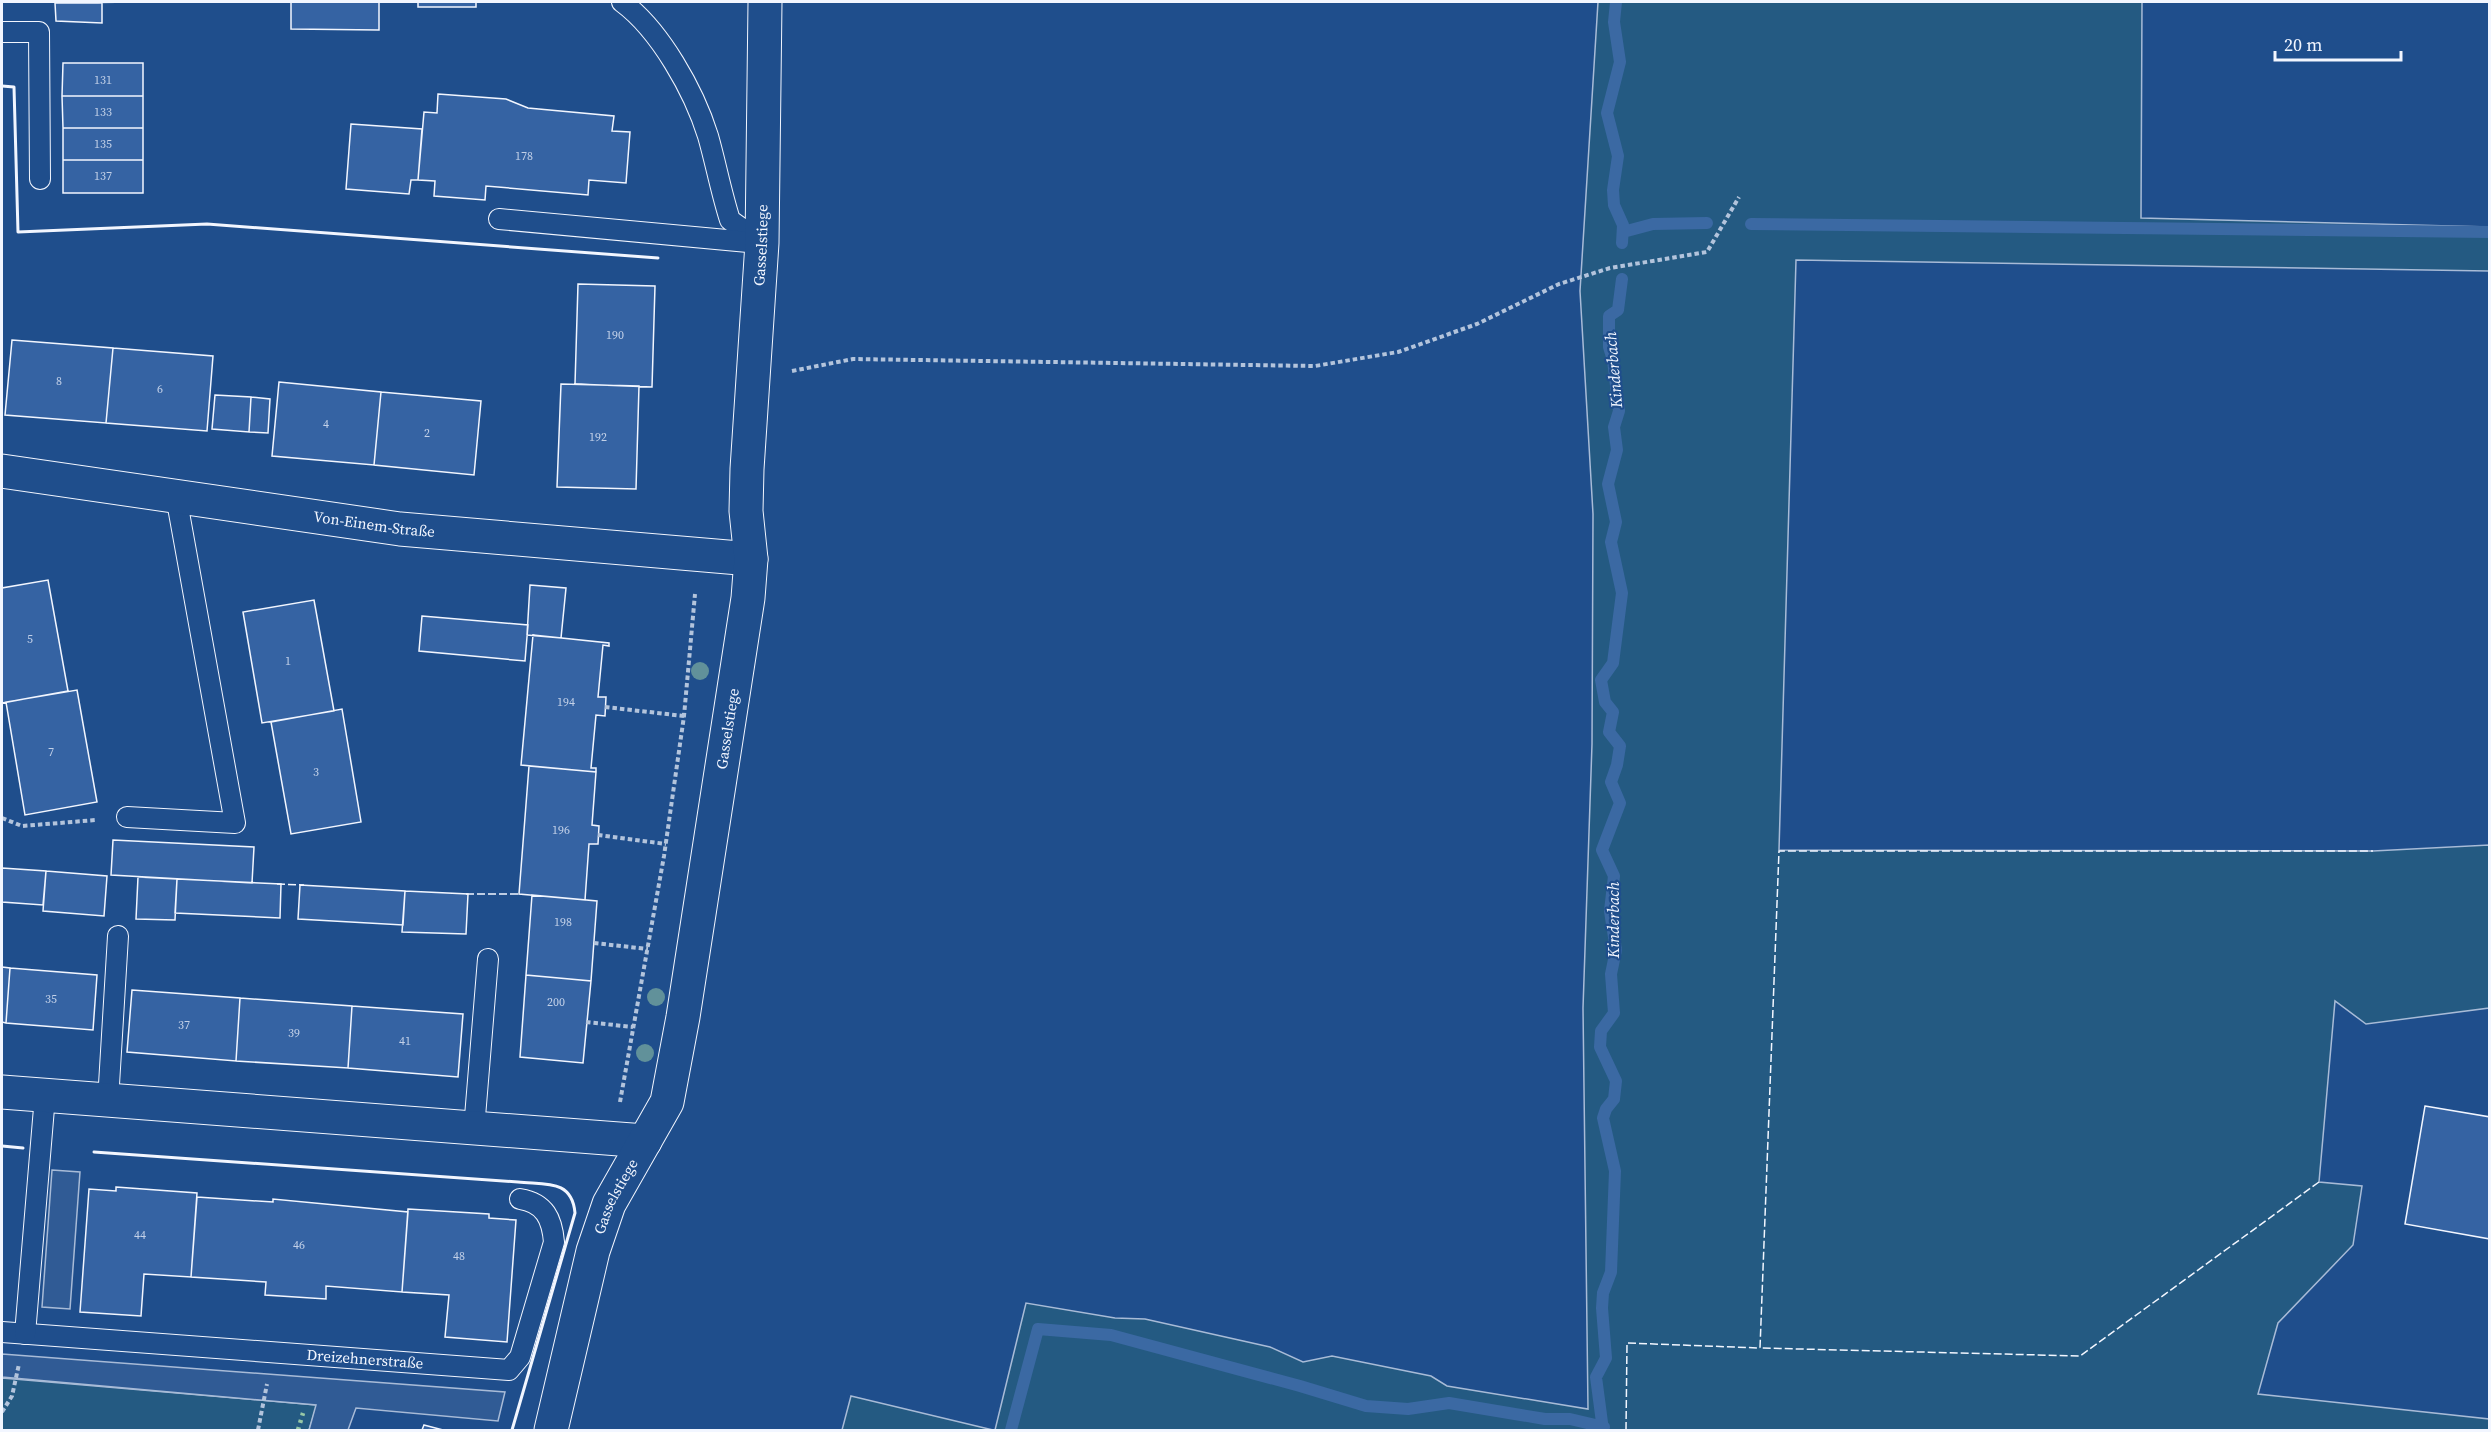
<svg xmlns="http://www.w3.org/2000/svg" width="2491" height="1432" font-family="'Source Serif 4',serif">
<style>
.green{fill:#245a82;stroke:#a8bbd7;stroke-width:1.5}
.parking{fill:#305b95;stroke:#a8bbd7;stroke-width:1.5}
.lines{fill:none;stroke-linecap:round;stroke-linejoin:round}
.stream{stroke:#3b69a3;stroke-width:12}
.building{fill:#3563a3;stroke:#f2f6ff;stroke-width:1.5}
.lane-casing{stroke:#f2f6ff;stroke-width:22}
.street-casing{stroke:#f2f6ff;stroke-width:35}
.path{stroke:#b3c4dc;stroke-width:4;stroke-dasharray:4.5 3;stroke-linecap:butt}
.lane{stroke:#1f4e8c;stroke-width:20}
.street{stroke:#1f4e8c;stroke-width:33}
.hedge{stroke:#97c8a6;stroke-width:4.5;stroke-dasharray:3 4.5;stroke-linecap:butt}
.fence{stroke:#f2f6ff;stroke-width:1.5;stroke-dasharray:8 3;stroke-linecap:butt}
.wall{stroke:#f2f6ff;stroke-width:3}
.tree{fill:#61919a}
.labels{text-anchor:middle;stroke-width:4.5;stroke-linejoin:round;paint-order:stroke}
.number-label{font-size:12px;fill:#c3d1e8}
.street-label{font-size:15px;fill:#f2f6ff;stroke:#1f4e8c}
.water-label{font-size:16px;font-style:italic;fill:#f2f6ff;stroke:#1f4e8c}
</style>
<rect width="100%" height="100%" fill="#1f4e8c"/>
<path class="green" d="M1598,2H2142L2141,218L2489,227V271L1796,260L1779,850L2373,851L2489,845V1008L2366,1024L2335,1001L2319,1182L2362,1186L2353,1245L2278,1323L2258,1394L2489,1419V1430H995L1026,1303L1115,1318L1145,1319L1270,1347L1303,1362L1332,1356L1431,1376L1447,1386L1588,1409L1583,1008L1592,744L1593,514L1580,291Z
M2,1378L317,1405L309,1430H2Z
M851,1396L993,1430H842Z"/>
<path class="parking" d="M52,1170L80,1172L70,1309L42,1307Z
M2,1354L505,1392L498,1421L356,1408L348,1430H309L316,1405L2,1377Z"/>
<g class="lines">
<path class="stream" d="M1616,2L1614,22L1620,62L1607,113L1618,156L1613,190L1614,205L1623,225L1622,243
M1751,224L2490,232
M1623,232L1653,224L1707,223
M1011,1430L1038,1329L1111,1335L1300,1386L1366,1406L1408,1409L1449,1403L1545,1419H1570L1604,1427
M1603,1430L1596,1377L1606,1358L1602,1308L1603,1293L1611,1272L1615,1171L1603,1118L1606,1109L1614,1099L1616,1081L1600,1047L1601,1031L1614,1013L1611,974L1616,950L1610,911L1614,876L1602,850L1620,803L1611,782L1617,765L1620,746L1609,732L1613,712L1605,702L1601,680L1613,663L1622,593L1611,542L1616,522L1608,484L1617,450L1614,427L1619,411L1613,360L1609,347V316L1618,310L1622,279"/>
</g>
<path class="building" d="M60,2H135L60,3Z
M291,2H379V30L291,29Z
M418,2H476V7H418Z
M55,3H102V23L56,21Z
M63,63H143V96H62Z
M438,94L506,99L528,108L614,116L612,131L630,132L626,183L589,180L588,195L486,186L485,200L434,196L435,181L418,180L424,112L437,113Z
M62,96H143V128H63Z
M351,124L422,129L418,180H411L409,194L346,189Z
M63,128H143V160H63Z
M63,160H143V193H63Z
M578,284L655,286L652,387L575,384Z
M12,340L113,348L106,423L5,415Z
M113,348L213,356L207,431L106,423Z
M279,382L381,392L374,465L272,456Z
M561,384L639,386L636,489L557,487Z
M381,392L481,401L474,475L374,465Z
M215,395L251,397L249,432L212,429Z
M251,397L270,399L268,433L249,432Z
M48,580L68,691L2,703V588Z
M530,585L566,588L561,638L527,635Z
M314,600L334,711L262,723L243,612Z
M422,616L528,625L525,661L419,651Z
M533,635L609,643V646L603,645L598,697H606L605,716L596,715L591,768H596V772L521,765Z
M77,690L97,802L25,815L6,702Z
M342,709L361,822L291,834L271,722Z
M529,766L596,772L592,825L599,826L598,844H589L585,900L519,894Z
M113,840L254,847L252,883L111,875Z
M2,868L46,871L43,905L2,902Z
M46,871L107,876L104,916L43,911Z
M138,877L177,879L175,920L136,919Z
M177,879L281,884L280,918L175,913Z
M300,885L405,891L403,925L298,919Z
M405,891L468,894L466,934L402,932Z
M532,895L597,901L591,981L526,975Z
M2,967L10,968L6,1023L2,1022Z
M10,968L97,975L93,1030L6,1023Z
M526,975L591,981L583,1063L520,1057Z
M132,990L240,998L236,1061L127,1052Z
M240,998L352,1006L348,1068L236,1061Z
M352,1006L463,1014L458,1077L348,1068Z
M2425,1106L2490,1117V1239L2405,1224Z
M116,1187L197,1193L191,1277L144,1274L141,1316L80,1312L89,1189L116,1191Z
M197,1197L273,1202V1199L408,1212L402,1292L326,1286V1299L265,1295L266,1282L191,1277Z
M408,1209L489,1214V1218L516,1220L507,1342L445,1337L449,1295L402,1292Z
M424,1425L443,1430H422Z"/>
<g class="lines">
<g class="lane-casing">
<g id="lane">
<path d="M622,2C660,30 694,91 708,136C716,164 721,192 730,220L762,243"/>
<path d="M2,32H39L40,179"/>
<path d="M499,219L759,243"/>
<path d="M127,817L235,823L176,496"/>
<path d="M108,1101L118,936"/>
<path d="M474,1129L488,959"/>
<path id="s1" d="M2,1332L509,1370L520,1357L554,1242C552,1219 545,1203 520,1199"/>
<path d="M25,1334L45,1096"/>
</g>
</g>
<g class="street-casing">
<g id="street">
<path id="s2" d="M2,471L400,529L751,559"/>
<path d="M2,1092L645,1141"/>
<path id="s3" d="M551,1430L593,1251L609,1204L667,1102L683,1017L748,598L751,559L746,511L747,469L762,243L765,2"/>
</g>
</g>
<path class="path" d="M792,371L853,359L1315,366L1398,352L1477,324L1559,284L1610,268L1707,252L1739,197
M605,707L684,716
M2,818L22,826L96,820
M598,835L666,844
M594,943L648,949
M586,1022L633,1027
M620,1102L664,856L684,716L695,594
M2,1412L12,1396L19,1364
M258,1430L267,1384"/>
<use href="#lane" class="lane"/>
<use href="#street" class="street"/>
<path class="hedge" d="M298,1430L303,1413"/>
<path class="fence" d="M277,884L304,885
M466,894H519
M2319,1182L2080,1356L1760,1348L1779,851H2373
M1626,1430L1627,1343L1760,1348"/>
<path class="wall" d="M2,86L14,87L18,232L207,224L658,258
M2,1146L23,1148
M94,1152L518,1182C545,1185 572,1179 575,1213L512,1430"/>
</g>
<g class="tree">
<circle cx="700" cy="671" r="9"/>
<circle cx="656" cy="997" r="9"/>
<circle cx="645" cy="1053" r="9"/>
</g>
<g class="labels">
<g class="number-label">
<text x="103" y="84">131</text>
<text x="103" y="116">133</text>
<text x="103" y="148">135</text>
<text x="524" y="160">178</text>
<text x="103" y="180">137</text>
<text x="615" y="339">190</text>
<text x="59" y="385">8</text>
<text x="160" y="393">6</text>
<text x="326" y="428">4</text>
<text x="427" y="437">2</text>
<text x="598" y="441">192</text>
<text x="30" y="643">5</text>
<text x="288" y="665">1</text>
<text x="566" y="706">194</text>
<text x="51" y="756">7</text>
<text x="316" y="776">3</text>
<text x="561" y="834">196</text>
<text x="563" y="926">198</text>
<text x="51" y="1003">35</text>
<text x="556" y="1006">200</text>
<text x="184" y="1029">37</text>
<text x="294" y="1037">39</text>
<text x="405" y="1045">41</text>
<text x="140" y="1239">44</text>
<text x="299" y="1249">46</text>
<text x="459" y="1260">48</text>
</g>
<g class="street-label">
<text dy="5" stroke="none"><textPath href="#s3" startOffset="1215">Gasselstiege</textPath></text>
<text dy="5" stroke="none"><textPath href="#s2" startOffset="376">Von-Einem-Straße</textPath></text>
<text dy="5" stroke="none"><textPath href="#s3" startOffset="729">Gasselstiege</textPath></text>
<text dy="5" stroke="none"><textPath href="#s3" startOffset="243">Gasselstiege</textPath></text>
<text dy="5" stroke="none"><textPath href="#s1" startOffset="364">Dreizehnerstraße</textPath></text>
</g>
<g class="water-label">
<text transform="translate(1613 370) rotate(-95)" y="6">Kinderbach</text>
<text transform="translate(1613 920) rotate(-90)" y="6">Kinderbach</text>
</g>
</g>
<rect width="2491" height="1432" fill="none" stroke="#f2f6ff" stroke-width="6"/>
<path d="M2275 51v9h126v-9" fill="none" stroke="#f2f6ff" stroke-width="3"/>
<text x="2284" y="51" font-size="18" fill="#f2f6ff" stroke="#1f4e8c" stroke-width="4.5" paint-order="stroke">20 m</text>
</svg>
